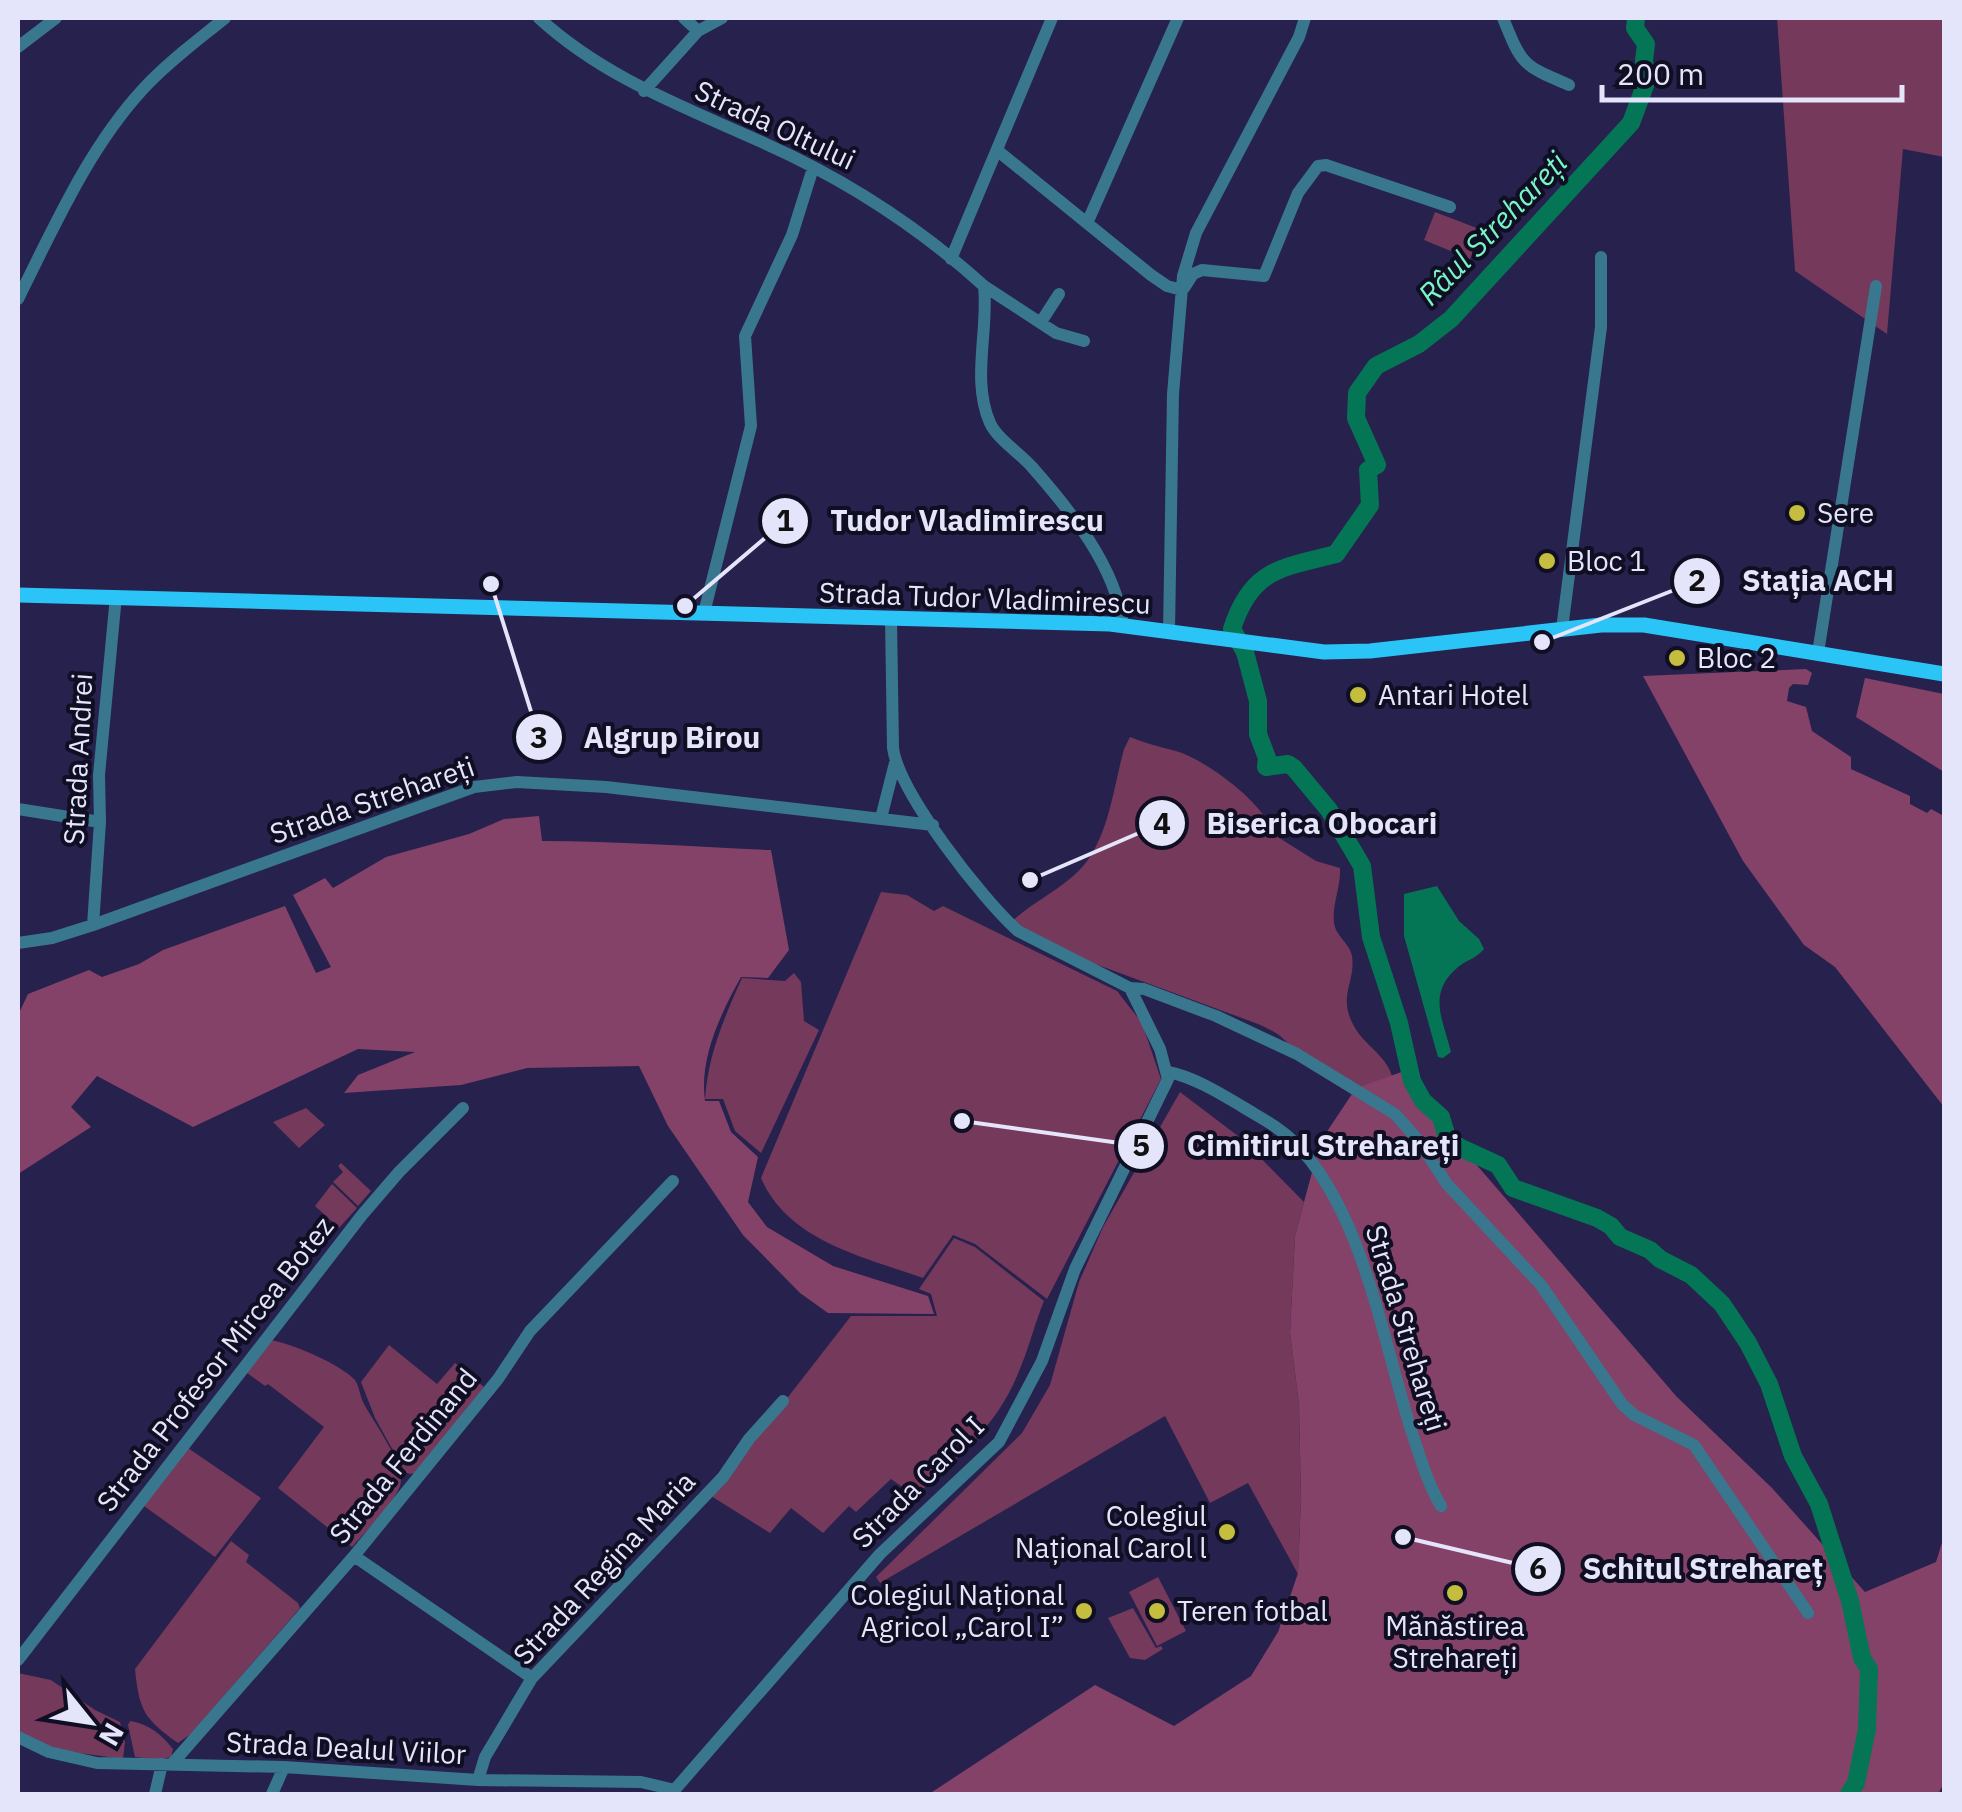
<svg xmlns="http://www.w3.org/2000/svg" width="1962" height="1812" font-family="'IBM Plex Sans',sans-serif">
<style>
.green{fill:#74395b}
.forest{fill:#844268}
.water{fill:#047656}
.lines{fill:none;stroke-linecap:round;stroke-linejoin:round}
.river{stroke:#047656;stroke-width:18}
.minor{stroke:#39778f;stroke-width:12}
.major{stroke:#2ac4f6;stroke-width:15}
.poi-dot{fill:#c4bd3e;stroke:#100e22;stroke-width:4}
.labels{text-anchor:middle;stroke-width:8;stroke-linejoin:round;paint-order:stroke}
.street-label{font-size:28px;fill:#e4e4fb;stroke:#100e22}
.poi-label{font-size:28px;fill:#e4e4fb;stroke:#100e22;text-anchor:start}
.water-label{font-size:30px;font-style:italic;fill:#77f5c5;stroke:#100e22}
.leader{fill:none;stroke:#e4e4fb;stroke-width:4}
.callout-dot{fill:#e4e4fb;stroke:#100e22;stroke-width:4}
.mark-label{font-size:30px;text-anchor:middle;font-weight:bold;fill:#111}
.callout-label{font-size:30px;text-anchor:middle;font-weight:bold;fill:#e4e4fb;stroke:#100e22;stroke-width:8;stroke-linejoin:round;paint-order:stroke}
</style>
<rect width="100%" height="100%" fill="#26214d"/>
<path class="green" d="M1777,18H1944V157L1903,149L1887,334L1795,271Z
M1435,212L1482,230L1470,259L1424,240Z
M1130,737C1145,743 1160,747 1176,751C1205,759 1267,805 1273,834L1316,861L1340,868C1341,887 1332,904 1334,922C1335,936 1350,943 1352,956C1356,982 1337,996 1354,1026C1363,1044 1386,1055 1392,1076L1381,1092C1352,1087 1317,1074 1296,1052C1279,1034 1281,1035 1258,1024L1068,954L1010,923C1029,905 1052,894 1072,877C1108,848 1112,792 1124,749Z
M881,892L907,895L934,911L943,906L1117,991L1142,1023L1161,1079L1047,1299L975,1244L953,1235L923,1278C864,1257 788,1241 761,1178Z
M794,973L801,982L804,1021L819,1030L761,1153L735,1131L723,1099H705C708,1055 724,1018 742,978L785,981Z
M1180,1092L1242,1139L1304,1202L1295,1236L1290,1332L1299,1405L1301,1499L1298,1574L1248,1483L1210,1503L1165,1416L880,1583L876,1577L1022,1433L1050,1385L1079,1282L1103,1227Z
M306,1108L325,1125L299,1148L273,1122Z
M341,1163L371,1191L358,1206L333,1182L343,1172L338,1166Z
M332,1184L357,1208L339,1228L315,1206Z
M954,1238L975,1247L1044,1301C1034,1325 1028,1352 1017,1376C997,1425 955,1462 915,1496L891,1479L856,1512L849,1506L823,1533L791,1508L770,1533L711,1496L851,1316H937L931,1294L919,1289Z
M271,1340C293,1344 340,1364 355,1380C359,1386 360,1395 363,1402C372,1420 407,1466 400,1486C394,1503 365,1532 352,1547L278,1488L324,1427L268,1384L265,1386L247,1373Z
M389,1345L437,1384L455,1363L484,1387L416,1473L410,1474L405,1472L375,1418L361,1382Z
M188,1448L261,1498L215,1557L144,1506Z
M231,1541L249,1555L246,1562L298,1603L300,1608L191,1734L178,1743C144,1719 139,1710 135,1669Z
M1158,1577L1186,1631L1157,1646L1129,1592Z
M1133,1608L1156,1648L1161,1646L1163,1649L1145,1660L1130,1658L1108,1618Z
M18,1673L51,1680L95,1710L120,1722L125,1742L123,1759L57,1750L18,1731Z
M130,1721C149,1724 161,1734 173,1749L171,1757L158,1760L135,1757L128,1725Z"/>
<path class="forest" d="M1806,669L1812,673L1808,685L1793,684L1789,688L1787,701L1806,707L1812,731L1851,757V769L1910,796V804L1927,813L1931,809L1944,816V1107L1835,967L1804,945L1743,861L1643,676Z
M1865,678L1944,694V772L1856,717Z
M539,816L542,841C619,841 694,847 771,850L789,950L768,978L741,977C721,1013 699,1058 705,1101H719L731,1132L758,1157L748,1202L767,1227L833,1266L928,1296L934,1314L828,1313L800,1293L743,1235L668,1126L639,1066L527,1068L461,1085L344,1093L358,1075L415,1052L358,1049L193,1127L97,1076L71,1107L91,1127L18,1174V1015L28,994L89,970L102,977L139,964L163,950L285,906L316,973L331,967L293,895L325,878L333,888L386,857L469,834L504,819Z
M1410,1069L1443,1126L1677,1397L1772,1488L1865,1592L1936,1562L1944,1536V1783L1938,1794H929L1095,1685L1174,1726L1251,1676L1278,1632L1298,1573L1301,1499L1299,1405L1290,1332L1295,1236L1320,1142L1356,1088Z"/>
<path class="water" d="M1437,886L1459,921L1479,939L1484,949C1476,959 1466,960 1457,968C1427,994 1443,1019 1451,1052L1443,1058L1438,1057L1404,936V894Z"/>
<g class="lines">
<path class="river" d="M1636,18L1635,28L1646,44L1644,61L1647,80L1631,123L1451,319L1419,344L1376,366L1357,393L1356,418L1377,465L1368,470L1370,505L1336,554C1281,568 1251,569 1232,629L1245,652L1258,701V734L1267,758L1266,767L1288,764L1294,768L1329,810L1362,866L1371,937L1399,1023L1412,1081L1423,1101L1441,1117L1447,1137L1459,1147L1498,1165L1513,1188L1597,1218L1611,1226L1620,1237L1650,1250L1660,1259L1691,1275L1722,1304L1748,1343L1769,1384L1793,1456L1819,1504L1850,1601L1862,1658L1869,1669L1867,1729L1856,1783L1849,1794"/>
<path class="minor" d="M539,18C604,78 687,108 766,144C844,179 920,228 984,286C989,330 971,380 990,423C998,440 1020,453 1032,467C1070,510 1116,567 1123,625
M684,18L698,31
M1503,18C1522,65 1522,65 1569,85
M18,47L56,18
M644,91L698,31L722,18
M998,151L1151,275L1167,286L1182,290
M1088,221L1178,18
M951,259L1052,18
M984,286L1056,333L1084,341
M1184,288L1193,274L1202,270L1264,276L1298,193L1318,166L1326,165L1450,207
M18,299C54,227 89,147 144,88C168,62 198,40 225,18
M1041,322L1059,294
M704,613L751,426L745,336L792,235L813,168
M1562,629L1601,327V257
M1169,631L1173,394L1183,276L1196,233L1299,37L1305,18
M1818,653L1876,286
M18,809L100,822
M881,818L895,763
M93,925L100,822L99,775L116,596
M18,943L52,938L93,925L474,787L517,782L606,787L933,825
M1130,988L1144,989L1216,1016L1297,1054L1395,1114L1418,1140L1447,1184L1541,1285L1622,1404L1634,1415L1694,1445L1808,1613
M1168,1072C1194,1077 1221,1094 1243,1107C1261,1118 1279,1127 1294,1142C1364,1211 1383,1344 1413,1436C1421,1460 1428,1484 1441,1506
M354,1556L532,1678
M18,1660L362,1215L399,1172L463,1108
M18,1737L49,1752L97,1763L284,1767L478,1780L641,1782L675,1790
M172,1764L354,1556L498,1379L530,1331L673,1181
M478,1780L485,1757L532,1678L723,1477L749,1439L783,1401
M155,1794L162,1764
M272,1794L284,1767
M671,1794L880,1554L999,1442L1042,1361L1075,1269L1168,1079L1160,1049L1130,988L1018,931C983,900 899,793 893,748L891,618"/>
<path class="major" d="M18,595L1110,624L1324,652L1370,651L1601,625H1644L1944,674"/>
</g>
<g class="poi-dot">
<circle cx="1797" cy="513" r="10"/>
<circle cx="1547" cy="561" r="10"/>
<circle cx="1677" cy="658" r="10"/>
<circle cx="1358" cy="695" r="10"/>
<circle cx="1227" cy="1532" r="10"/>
<circle cx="1455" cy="1593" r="10"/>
<circle cx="1084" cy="1611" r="10"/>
<circle cx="1157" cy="1611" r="10"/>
</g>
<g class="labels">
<g class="street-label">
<text transform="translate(775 125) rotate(25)" y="10">Strada Oltului</text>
<text transform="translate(985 598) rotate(2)" y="10">Strada Tudor Vladimirescu</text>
<text transform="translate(78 759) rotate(-87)" y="10">Strada Andrei</text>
<text transform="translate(372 800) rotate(-19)" y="10">Strada Strehareți</text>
<text transform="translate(1406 1328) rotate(73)" y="10">Strada Strehareți</text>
<text transform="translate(215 1364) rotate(-52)" y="10">Strada Profesor Mircea Botez</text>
<text transform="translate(403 1456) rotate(-51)" y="10">Strada Ferdinand</text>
<text transform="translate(918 1482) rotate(-45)" y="10">Strada Carol I</text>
<text transform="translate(604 1568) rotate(-47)" y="10">Strada Regina Maria</text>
<text transform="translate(346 1748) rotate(3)" y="10">Strada Dealul Viilor</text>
</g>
<g class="poi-label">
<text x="1817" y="523">Sere</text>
<text x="1567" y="571">Bloc 1</text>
<text x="1697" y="668">Bloc 2</text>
<text x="1378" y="705">Antari Hotel</text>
<text x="1207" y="1526" text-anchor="end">Colegiul<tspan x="1207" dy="32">Național Carol l</tspan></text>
<text x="1064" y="1605" text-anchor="end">Colegiul Național<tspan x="1064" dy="32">Agricol „Carol I”</tspan></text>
<text x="1177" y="1621">Teren fotbal</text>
<text x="1455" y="1636" text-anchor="middle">Mănăstirea<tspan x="1455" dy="32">Strehareți</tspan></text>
</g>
<g class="water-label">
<text transform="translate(1493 229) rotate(-46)" y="10">Râul Strehareți</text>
</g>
</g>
<path class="leader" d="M685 606L785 521M1542 642L1697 581M491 584L539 737M1030 880L1162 823M962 1121L1141 1146M1403 1537L1538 1569"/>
<g class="callout-dot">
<circle cx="685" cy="606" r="10"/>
<circle cx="1542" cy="642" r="10"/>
<circle cx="491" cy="584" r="10"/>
<circle cx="1030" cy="880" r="10"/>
<circle cx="962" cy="1121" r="10"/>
<circle cx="1403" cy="1537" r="10"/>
<circle cx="785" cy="521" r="25"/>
<circle cx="1697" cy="581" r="25"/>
<circle cx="539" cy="737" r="25"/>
<circle cx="1162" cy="823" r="25"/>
<circle cx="1141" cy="1146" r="25"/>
<circle cx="1538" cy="1569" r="25"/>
</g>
<g class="mark-label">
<text x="785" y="531">1</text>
<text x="1697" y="591">2</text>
<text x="539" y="748">3</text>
<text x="1162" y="834">4</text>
<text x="1141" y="1156">5</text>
<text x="1538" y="1579">6</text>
</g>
<g class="callout-label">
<text x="967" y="531">Tudor Vladimirescu</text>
<text x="1818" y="591">Stația ACH</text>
<text x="672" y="748">Algrup Birou</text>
<text x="1322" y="834">Biserica Obocari</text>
<text x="1323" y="1156">Cimitirul Strehareți</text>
<text x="1703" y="1579">Schitul Strehareț</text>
</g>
<rect width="1962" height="1812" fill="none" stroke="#e4e4fb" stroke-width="40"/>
<g transform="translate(90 1722) rotate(120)" stroke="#100e22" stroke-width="8" paint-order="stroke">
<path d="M0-8L18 38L0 25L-18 38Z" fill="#e4e4fb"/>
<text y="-15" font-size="28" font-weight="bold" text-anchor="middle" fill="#e4e4fb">N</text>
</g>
<path d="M1602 85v15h300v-15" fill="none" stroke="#e4e4fb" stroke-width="5"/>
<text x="1617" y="85" font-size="30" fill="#e4e4fb" stroke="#100e22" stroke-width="8" paint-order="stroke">200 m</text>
</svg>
